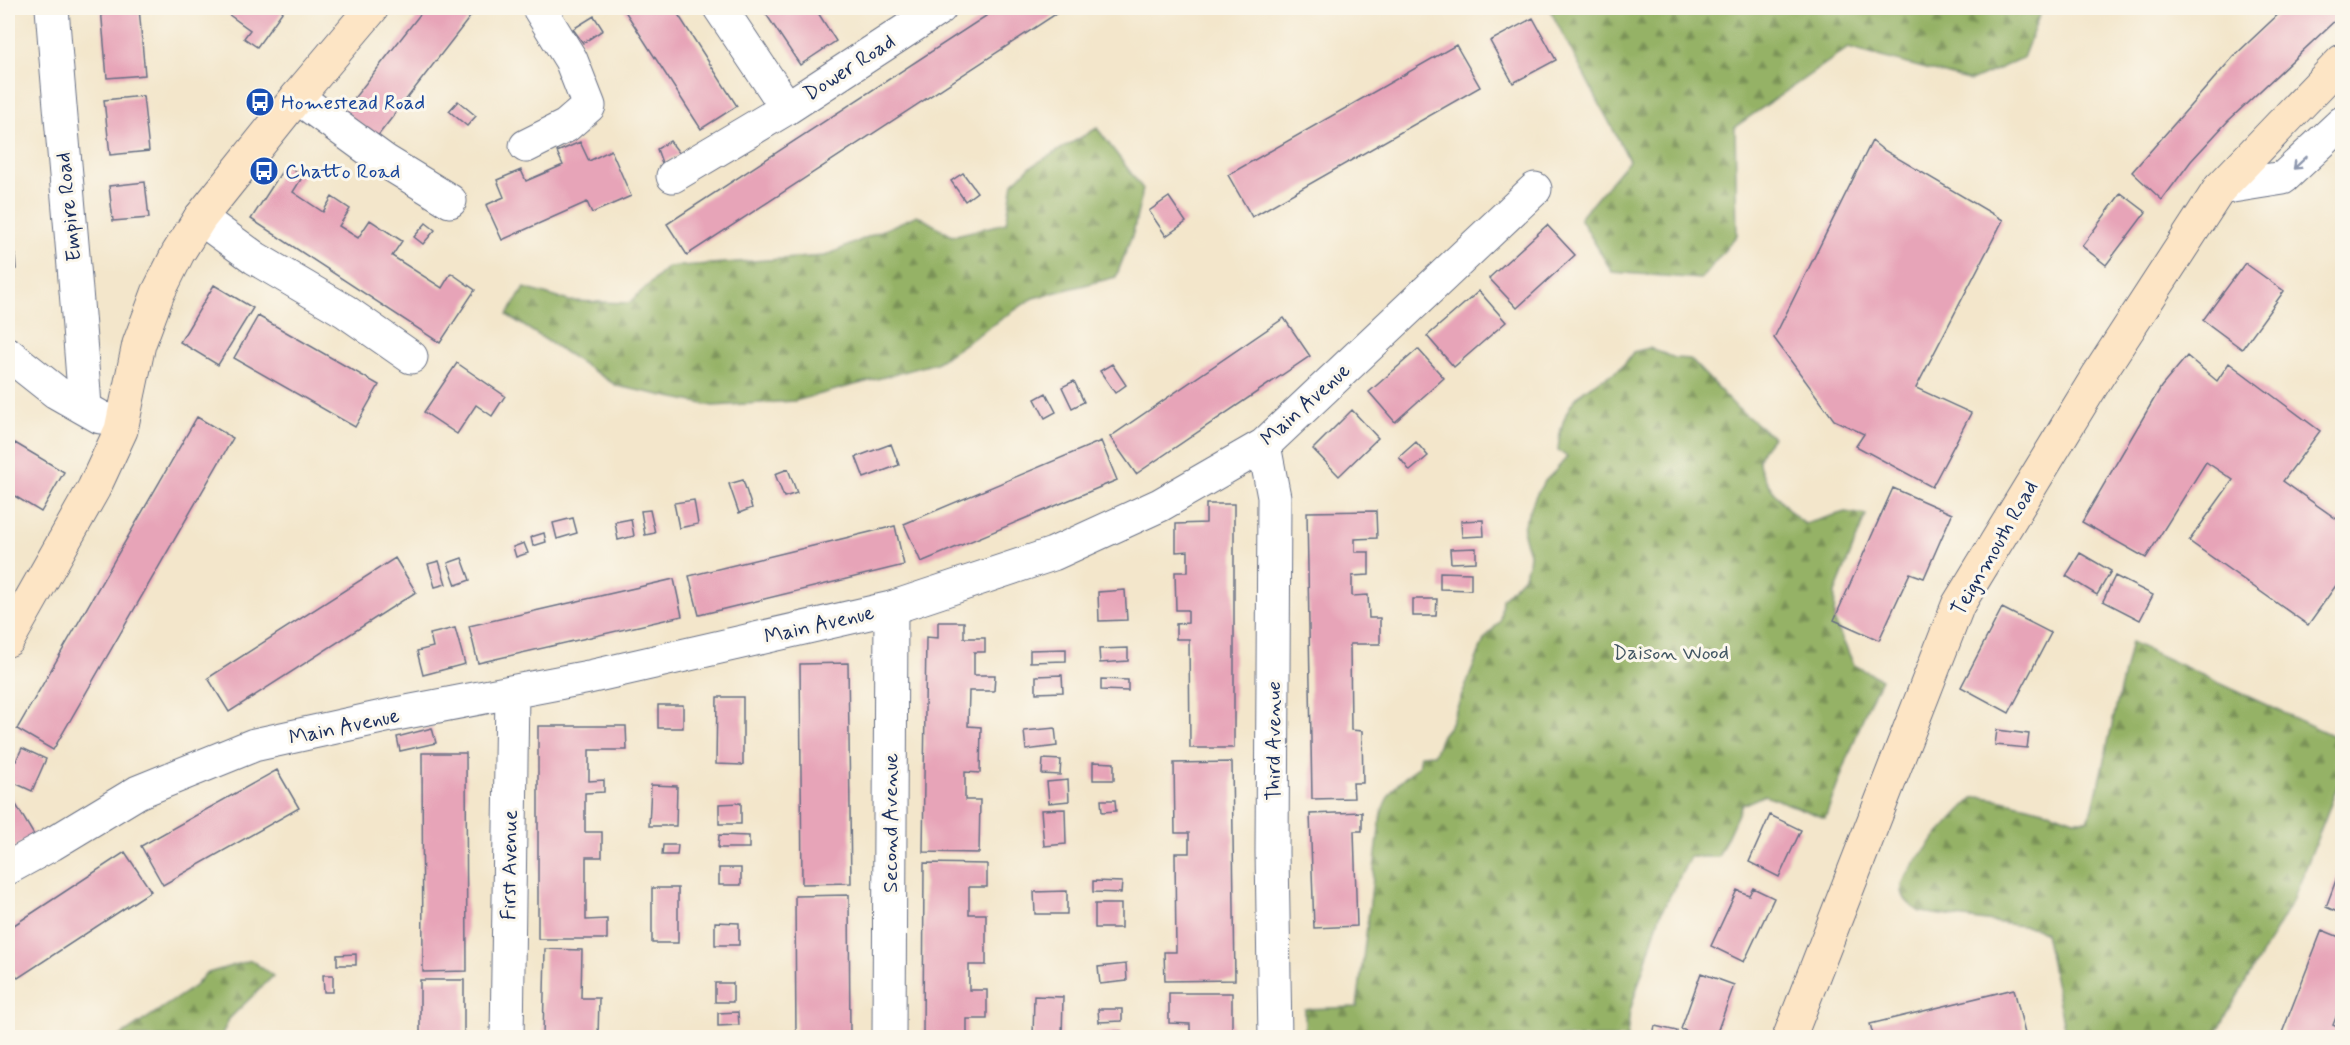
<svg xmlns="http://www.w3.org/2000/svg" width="2350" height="1045" font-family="Mynerve,sans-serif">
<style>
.forest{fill:url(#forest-firs);stroke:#587062;stroke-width:1.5}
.building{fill:#e7a4b8}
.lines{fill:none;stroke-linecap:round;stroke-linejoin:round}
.street-casing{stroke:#676f84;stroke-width:35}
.secondary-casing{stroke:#676f84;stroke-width:35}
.street{stroke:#fff;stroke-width:33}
.secondary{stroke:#fde5c5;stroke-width:33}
.oneway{stroke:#8d97ae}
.labels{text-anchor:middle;stroke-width:6;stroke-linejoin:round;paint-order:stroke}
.street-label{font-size:21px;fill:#1b2f5e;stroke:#fbf7ec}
.transit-label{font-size:21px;fill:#164399;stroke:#fbf7ec;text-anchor:start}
.park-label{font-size:21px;fill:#435764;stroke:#fbf7ec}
</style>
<defs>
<pattern id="forest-firs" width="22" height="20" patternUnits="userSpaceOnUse" patternTransform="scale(1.5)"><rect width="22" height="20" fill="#95b266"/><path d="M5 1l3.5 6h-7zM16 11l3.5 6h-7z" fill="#799157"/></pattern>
</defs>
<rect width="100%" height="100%" fill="#fbf7ec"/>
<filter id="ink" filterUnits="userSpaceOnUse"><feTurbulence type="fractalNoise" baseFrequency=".0167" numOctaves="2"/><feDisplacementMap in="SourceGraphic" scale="12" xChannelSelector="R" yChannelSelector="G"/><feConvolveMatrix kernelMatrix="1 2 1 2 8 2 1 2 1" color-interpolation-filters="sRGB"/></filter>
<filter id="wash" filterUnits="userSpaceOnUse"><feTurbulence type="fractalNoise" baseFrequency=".008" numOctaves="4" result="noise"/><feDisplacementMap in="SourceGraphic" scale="24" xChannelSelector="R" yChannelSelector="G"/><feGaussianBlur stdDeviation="1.35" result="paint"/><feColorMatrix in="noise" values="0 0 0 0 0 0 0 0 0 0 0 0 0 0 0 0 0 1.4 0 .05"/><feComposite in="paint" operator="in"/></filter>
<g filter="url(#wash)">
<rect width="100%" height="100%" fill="#f3e6cb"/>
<path class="forest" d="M1549,8H2042L2023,58L1971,81L1848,48L1735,127L1737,235L1701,279L1612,272L1580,218L1629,160Z
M1097,128L1143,189L1133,233L1116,277L1033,298L936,363L795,401L713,406L617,386L507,315L524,288L569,301L629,303L668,267L825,256L917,215L952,236L1006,223L1013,183L1030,167Z
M1649,348L1675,358L1690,359L1737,408L1773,437C1767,444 1759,452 1759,462C1760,479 1791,515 1805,524L1845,512L1866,515L1835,593L1834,620L1854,665L1881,679L1866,710L1825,818L1765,795L1742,805L1718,857H1690L1660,915L1630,1011L1627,1037L1305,1038V1009L1357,1007L1381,814C1387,792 1400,780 1418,767L1420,755L1434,754L1442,735L1450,725L1484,640L1500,621L1502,599L1523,577L1528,565L1529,553L1524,538L1523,527L1536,495L1544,482L1555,471L1567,457L1558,450C1560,424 1567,401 1590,386C1610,373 1620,374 1633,352Z
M2131,642L2342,740V775L2294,898L2214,1037H2066L2045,933L2037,928L1920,912C1911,906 1900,898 1902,886C1904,870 1959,811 1973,798L1982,797L2002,800L2052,812L2074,820H2087L2093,808Z
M251,960L273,976L229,1019L221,1037H119L195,986L205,974Z"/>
<g id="blocks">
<path class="building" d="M101,8H139L145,75L107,78Z
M222,8H285L257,47L244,38L250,30L221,9Z
M425,8H477L377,137L344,111Z
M623,8H674L737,106L701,129Z
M762,8H815L836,41L800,65Z
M998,8H1065L687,255L667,224Z
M2285,8H2342V14L2228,121L2191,161L2162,200L2132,172L2234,56Z
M594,16L603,30L583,43L573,29Z
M1533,18L1556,60L1513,83L1490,41Z
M1456,45L1480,87L1252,217L1228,175Z
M143,96L149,151L110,155L104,100Z
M458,101L476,116L467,126L449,111Z
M670,141L680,154L662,163L657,149Z
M1872,141L1882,149L2003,220L1916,388L1971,413L1932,487L1856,446L1864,434L1834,420L1774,338Z
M580,142L589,161L611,150L631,196L592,213L587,202L502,240L486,205L504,197L497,180L521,170L526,181L563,165L557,152Z
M286,165L303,176L293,192L323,212L332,197L350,209L339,226L358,238L370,220L402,241L392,256L442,288L451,273L475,290L440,343L251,219Z
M963,173L977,192L965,201L951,181Z
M145,182L149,218L113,221L109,186Z
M10,190L16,269L8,270V191Z
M2121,193L2146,212L2106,265L2082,246Z
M1169,197L1186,222L1166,236L1149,211Z
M426,223L435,230L423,244L414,237Z
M1547,225L1575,255L1517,308L1489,278Z
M2245,263L2284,291L2242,349L2203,320Z
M214,285L253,308L218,365L180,342Z
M1479,291L1506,322L1454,367L1427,336Z
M258,316L379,385L355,427L234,358Z
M1284,318L1310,356L1136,474L1110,437Z
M1418,349L1444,378L1395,422L1369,392Z
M2187,356L2217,381L2229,363L2320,431L2283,481L2342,523V577L2308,625L2189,541L2233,480L2206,462L2146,558L2082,522L2161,387Z
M457,363L505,396L492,416L476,405L457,434L424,412Z
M1112,364L1126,385L1115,393L1100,371Z
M1074,381L1084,402L1072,408L1062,387Z
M1046,393L1056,412L1045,418L1035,399Z
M1352,410L1378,438L1339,476L1313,449Z
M197,417L233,438L53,750L17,729Z
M1101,441L1117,480L921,562L904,524Z
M1416,442L1428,456L1410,471L1399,457Z
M15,443L64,472L41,512L8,492V455Z
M891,444L899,465L864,478L856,457Z
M788,469L797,493L784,497L775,474Z
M743,480L752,508L739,513L729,484Z
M1893,488L1952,514L1924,578L1910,573L1879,640L1834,620Z
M694,500L698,524L679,528L674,503Z
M1206,504H1234V748H1190L1189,639H1176V624L1188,623V610H1176L1175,572H1188V551L1176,552V524L1206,523Z
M650,510L655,533L645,535L641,511Z
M1376,511L1377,538L1355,539V552H1369V575L1352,576V596L1368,595L1369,618H1380V644H1350L1351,730L1362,731L1363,783H1353L1354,798L1312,799L1307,512Z
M573,518L577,533L557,539L553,523Z
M631,519L634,536L618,540L615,522Z
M1483,520L1484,536L1462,537L1461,521Z
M895,526L904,565L699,615L689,576Z
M544,533L546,542L533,546L531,537Z
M524,543L528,553L516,557L513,547Z
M1476,548V562L1451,563L1450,549Z
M2080,553L2111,571L2097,595L2066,576Z
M395,558L416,592L229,712L208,678Z
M462,558L470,580L456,585L448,563Z
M439,561L446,584L435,587L428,564Z
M1440,572L1471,573V590L1440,589Z
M2115,576L2153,595L2140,620L2103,601Z
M674,579L682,616L478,663L469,626Z
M1125,590L1127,620L1099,621L1098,592Z
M1413,599H1437L1436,616H1413Z
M2002,608L2051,633L2009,713L1961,687Z
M938,622H964V638H985V652H974V675H995L994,691H969L968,726L981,727L980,773L965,772V800H980L979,853L923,852L926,637L938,638Z
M455,628L465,664L423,675L417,651L433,647L430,634Z
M1128,648V661L1100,663L1099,649Z
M1066,649V661L1030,662V650Z
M848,663L851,883L802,884L800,664Z
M1062,675L1063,692L1036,693V676Z
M1101,679L1128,680V691L1101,690Z
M717,697H743V765L716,764Z
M658,705H683V728H658Z
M538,726H626L627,750H589V781L604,780V792L585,793V832H602V857H586V920L607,919V939H538Z
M432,728L436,743L400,751L397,737Z
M1055,728L1057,746L1026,750L1024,731Z
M1997,730L2029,734L2027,748L1995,745Z
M22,748L46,759L32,791L8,780V757L16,761Z
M422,753H466L467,971L423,972Z
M1043,759L1061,760L1060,775L1042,774Z
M1093,762L1114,763V780H1093Z
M1232,762L1235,980L1165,981L1164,952H1176L1175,853H1189V833H1175L1174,763Z
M277,770L299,808L163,885L141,846Z
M1068,780L1069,801L1049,803L1047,782Z
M651,785L677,786L676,826H649Z
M9,793L34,835L8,851V794Z
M1101,800H1115L1116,811L1102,812Z
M741,803V824H719V804Z
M1065,809L1066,844L1044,846L1041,810Z
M1362,812V831H1354L1357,926L1314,928L1310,814Z
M1770,815L1801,830L1779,877L1749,862Z
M719,835L749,836V848H718Z
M663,845H678L677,855H662Z
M125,852L151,891L18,978L8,963V929Z
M924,863L987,864V887H969V914H986V965H969V990H987V1019H967V1038H923Z
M2342,864V914L2326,907Z
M719,868H741V885H719Z
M1093,881L1122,882L1121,893L1093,892Z
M652,888H678V943H652Z
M1753,888L1774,898L1744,962L1711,946L1737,890L1749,895Z
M1067,891V914H1035L1034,892Z
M849,895L850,1038H796L795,896Z
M1095,904H1121V928H1095Z
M715,922L739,923V945H715Z
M2322,930L2342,938V1002L2333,1025L2342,1029V1038H2280Z
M545,949L582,950L581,998H599L598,1038H543Z
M356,954V965H337V955Z
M1126,964L1127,981L1100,984L1098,967Z
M1701,973L1734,985L1715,1038H1705L1681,1029Z
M323,975H333V992H324Z
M420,980H464V1038H420Z
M715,983H733V1002H715Z
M2014,989L2026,1038H1874L1870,1024Z
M1169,993H1232V1038H1190V1024L1169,1023Z
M1034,996L1063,997L1062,1038H1033Z
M1098,1009H1122V1021L1099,1022Z
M738,1012L739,1025L718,1026V1013Z
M1655,1026L1677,1031L1676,1038H1652Z
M1121,1031V1038H1099V1032Z"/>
</g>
</g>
<g filter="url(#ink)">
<use href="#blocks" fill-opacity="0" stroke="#676f84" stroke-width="1.5"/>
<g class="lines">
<g class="street-casing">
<path id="street" d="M52,8C62,141 76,274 85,407
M720,8L787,108L940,8
M297,97L385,161L450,201
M526,146L566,126L589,106L571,60L539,8
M673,176L787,108
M2220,188L2283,178L2342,123
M200,218L255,258L345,311L411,357
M8,354L56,392L100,417
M1264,445L1274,497L1272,852L1275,1038
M8,868L52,844L138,792L254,745L391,715L589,677L891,608L1053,554L1160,505L1264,445L1535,189
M507,1038L512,692
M889,1038L891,608"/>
</g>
<g class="secondary-casing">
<path id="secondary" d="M8,640L94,488L121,430L139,344L158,293L178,253L200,218L297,97L372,8
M1789,1038L1958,605L2097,377L2220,188L2342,61"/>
</g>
<use href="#street" class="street"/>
<use href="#secondary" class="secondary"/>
</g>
<defs><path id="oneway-shaft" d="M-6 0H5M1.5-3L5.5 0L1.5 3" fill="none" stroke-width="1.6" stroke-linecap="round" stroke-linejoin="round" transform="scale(1.5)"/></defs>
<use class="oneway" href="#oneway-shaft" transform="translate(2300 163) rotate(137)"/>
</g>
<defs>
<g id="bus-disc" transform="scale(1.5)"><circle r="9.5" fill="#1a4fb4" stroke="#fbf7ec"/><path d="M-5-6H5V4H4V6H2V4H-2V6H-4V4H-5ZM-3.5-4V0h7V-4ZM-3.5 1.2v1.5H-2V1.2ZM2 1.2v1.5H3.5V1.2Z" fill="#fff"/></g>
</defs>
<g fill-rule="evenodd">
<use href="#bus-disc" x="260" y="102"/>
<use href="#bus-disc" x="264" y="171"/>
</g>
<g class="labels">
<g class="street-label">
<text transform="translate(849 67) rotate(-33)" y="7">Dower Road</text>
<text transform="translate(68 207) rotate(-96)" y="7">Empire Road</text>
<text transform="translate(1305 404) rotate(-42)" y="7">Main Avenue</text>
<text transform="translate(1994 548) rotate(-60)" y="7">Teignmouth Road</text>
<text transform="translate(819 624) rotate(-13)" y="7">Main Avenue</text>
<text transform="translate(344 726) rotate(-12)" y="7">Main Avenue</text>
<text transform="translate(1273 741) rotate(-90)" y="7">Third Avenue</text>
<text transform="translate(890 823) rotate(-90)" y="7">Second Avenue</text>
<text transform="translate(509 865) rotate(-89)" y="7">First Avenue</text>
</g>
<g class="transit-label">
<text x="281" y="109">Homestead Road</text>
<text x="285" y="178">Chatto Road</text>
</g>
<g class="park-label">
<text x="1671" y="659">Daison Wood</text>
</g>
</g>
<rect width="2350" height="1045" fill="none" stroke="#fbf7ec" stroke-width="30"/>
</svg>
